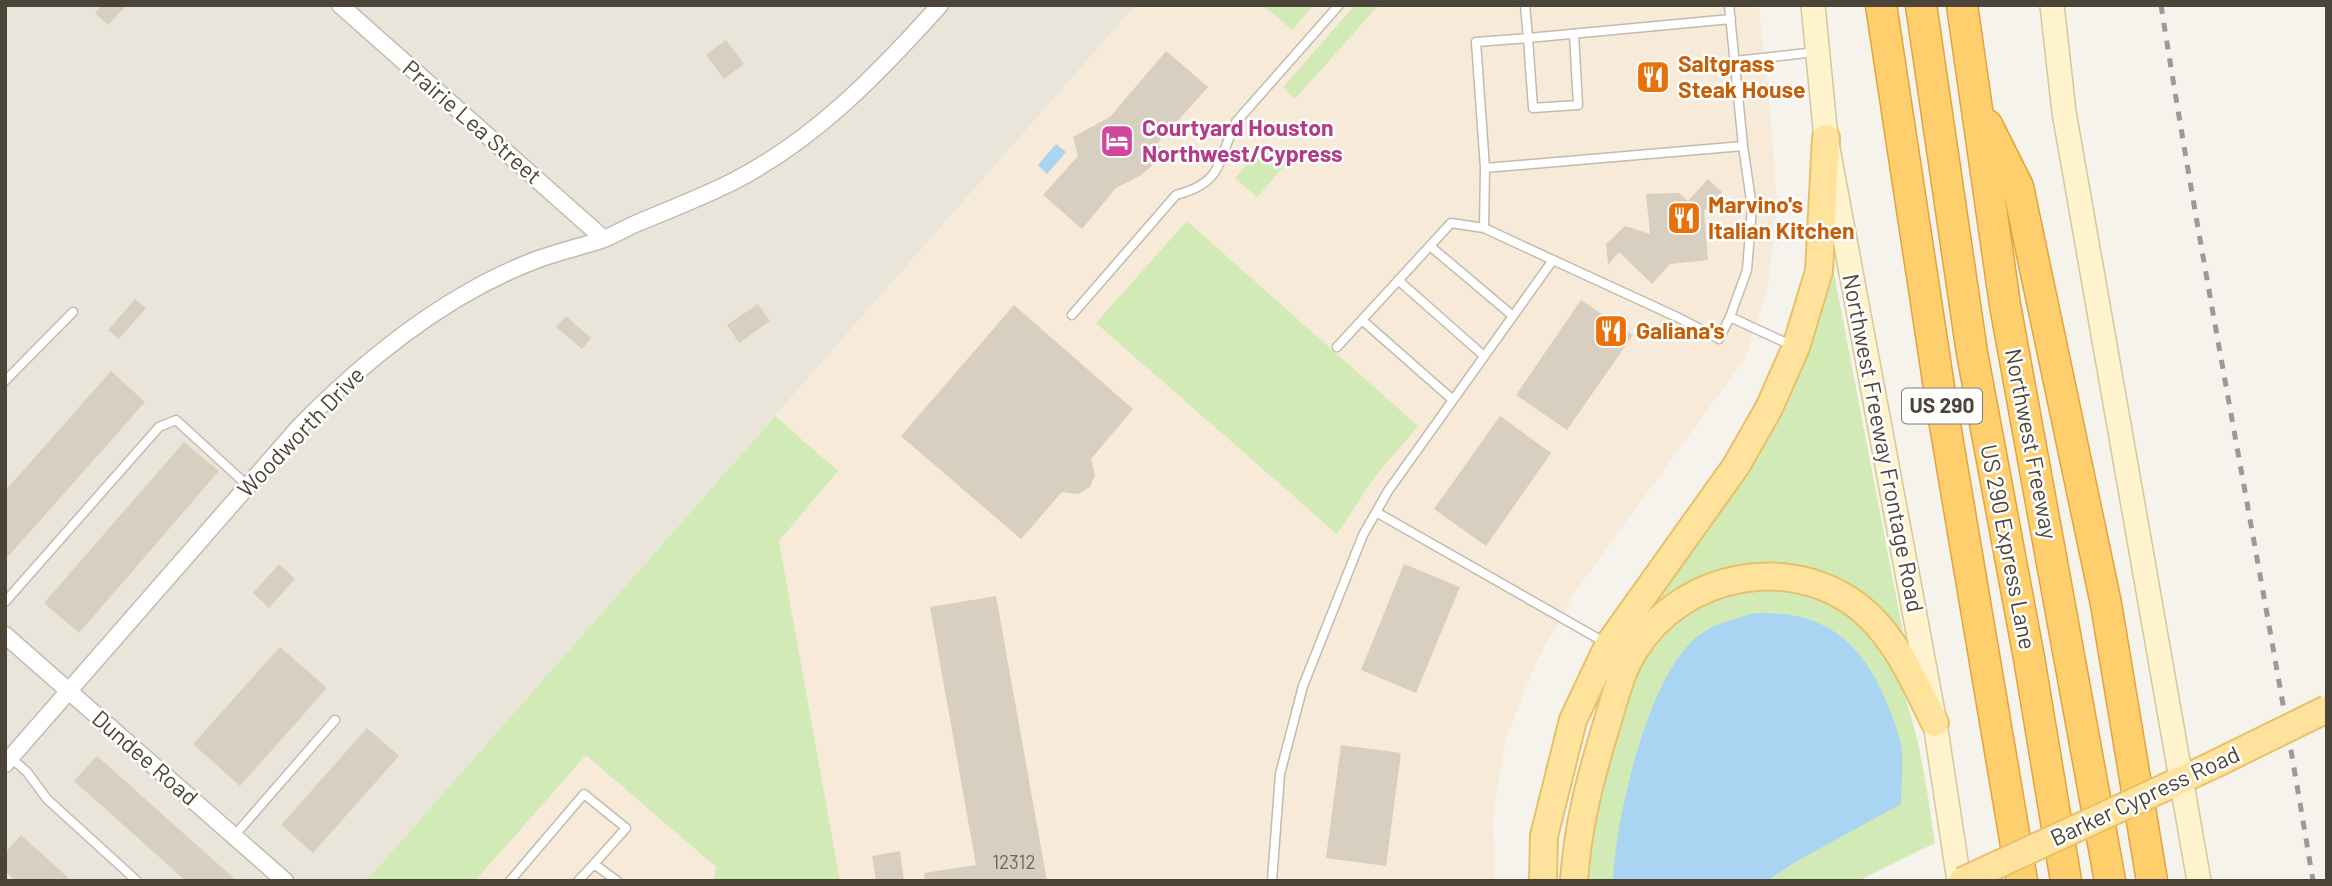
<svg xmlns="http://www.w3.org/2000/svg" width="2332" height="886" font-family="Barlow,sans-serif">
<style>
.residential{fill:#eae5da}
.commercial{fill:#f7ead8;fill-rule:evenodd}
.green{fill:#d2eab5}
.water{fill:#a9d4f2}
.building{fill:#d8cfc1}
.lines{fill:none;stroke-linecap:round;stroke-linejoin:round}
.lane-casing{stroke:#c2bbae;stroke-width:11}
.street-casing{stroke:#c2bbae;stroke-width:19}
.secondary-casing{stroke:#d6c79b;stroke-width:26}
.primary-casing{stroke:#e6c16a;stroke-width:30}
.highway-casing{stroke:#e0a43c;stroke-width:33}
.lane{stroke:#fff;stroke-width:8}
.street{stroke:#fff;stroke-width:16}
.secondary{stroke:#fff3cd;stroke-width:23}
.primary{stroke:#ffe39c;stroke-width:26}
.highway{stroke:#ffcf6e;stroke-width:30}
.rail{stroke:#9a9a9a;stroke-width:5;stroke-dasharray:9 9;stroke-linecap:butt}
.primary-bridge-casing{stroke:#e6c16a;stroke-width:30;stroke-linecap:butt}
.primary-bridge{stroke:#ffe39c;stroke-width:26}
.labels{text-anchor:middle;stroke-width:5;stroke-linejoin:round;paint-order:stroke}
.number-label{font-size:19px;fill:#6e675b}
.shield{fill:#fff;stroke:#817c74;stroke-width:2}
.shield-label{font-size:21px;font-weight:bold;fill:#4b4439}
.food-label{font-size:23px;font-weight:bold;fill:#c56008;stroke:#fff;text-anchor:start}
.street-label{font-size:23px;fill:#4b4439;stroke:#fff}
.hotel-label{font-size:23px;font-weight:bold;fill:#b23c85;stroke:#fff;text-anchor:start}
</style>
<rect width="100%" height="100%" fill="#f6f3ec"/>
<path class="residential" d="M5,5H1136L366,881H5Z"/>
<path class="commercial" d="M1136,5H1263L1292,30L1314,5H1355L1283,87L1295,99L1379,5H1759L1772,131L1777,209L1768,285L1746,357L1575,592L1537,660L1506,738L1493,818L1495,881H840L779,541L838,471L775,416ZM1187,221L1417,426L1373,479Z
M586,754L716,867L713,881H475Z"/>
<path class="green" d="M1263,5H1314L1292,30Z
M1355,5H1379L1295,99L1283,87Z
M1267,142L1289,161L1257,197L1235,178Z
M1187,221L1418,426L1373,479L1337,534L1096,323Z
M1832,263L1905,643L1815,576L1656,606L1651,602L1778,417L1798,376Z
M775,416L838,471L779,541L840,881H713L716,867L586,755L475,881H366Z
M1773,588C1801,593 1828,600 1852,618C1915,667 1923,770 1935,843L1858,881H1581L1590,809L1641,659L1678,615L1723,594Z"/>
<path class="water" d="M1056,144L1066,152L1047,174L1038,165Z
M1756,613C1822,611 1860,639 1885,699C1891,713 1898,729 1901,745C1904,763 1901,785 1901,804L1797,861L1767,881H1613C1615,819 1649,669 1701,634C1718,622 1737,618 1756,613Z"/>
<path class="building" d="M102,5H127L108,25L95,13Z
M726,40L744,64L724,79L706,55Z
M1166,51L1208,87L1157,144L1164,150L1154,164L1141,175L1116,188L1082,229L1043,195L1078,156L1073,137L1110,117Z
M1708,179L1722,192L1704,211L1708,260L1670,264L1652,284L1619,252L1608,265L1606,244L1625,226L1650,234L1646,194L1679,193L1688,201Z
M135,299L146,308L119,339L108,330Z
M1581,300L1633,335L1567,430L1516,395Z
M758,304L770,321L739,343L727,325Z
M1014,305L1133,409L1091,459L1095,475L1090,487L1078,494L1062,492L1021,539L901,436Z
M566,316L591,338L582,349L556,327Z
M111,371L145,402L5,560V491Z
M1500,416L1551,453L1486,546L1434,509Z
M184,442L219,471L79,633L44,603Z
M279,564L295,579L269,608L253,593Z
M1404,564L1460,587L1416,693L1361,670Z
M996,596L1047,881H925L924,873L976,865L930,607Z
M280,647L327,688L240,786L193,744Z
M367,728L399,756L313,853L281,825Z
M1341,745L1401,753L1386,866L1326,858Z
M97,756L237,881H186L74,781Z
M21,835L72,881H16L5,871V853Z
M900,851L904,881H876L872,856Z"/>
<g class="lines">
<g class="lane-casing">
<path id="lane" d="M1729,5L1743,146L1752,207L1747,270L1730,317
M1574,34L1578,105L1533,108L1528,38L1731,19
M1735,61L1816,52
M1485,168L1743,146
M1430,246L1513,316
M1553,260L1679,318L1719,339L1730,317L1793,346
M1398,280L1484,356
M1072,315L1176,195C1225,182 1217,160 1236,122L1339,5
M1362,320L1453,400
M1337,347L1451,223L1484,228
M5,381L73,312
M1376,512L1606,643
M5,602L159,427L176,420L248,486
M11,758L27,772L47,799L137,881
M234,836L335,720
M510,881L584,794L626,828L594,864L617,881
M578,881L594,864
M1272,881L1280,774L1303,686L1363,535L1388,491L1553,260L1484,228L1485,168L1476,42L1528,38L1525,5"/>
</g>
<g class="street-casing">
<path id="street" d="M340,5L604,239
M5,635L285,881
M5,764L300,426C366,359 446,294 536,260C557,252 580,247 601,240C615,235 627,227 640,222C671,209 702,197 732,182C815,140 879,73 940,5"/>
</g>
<g class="secondary-casing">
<path id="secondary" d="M1813,5L1826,138L1935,723L1959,881
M2052,5L2064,112L2199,881"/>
</g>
<g class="primary-casing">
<path id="primary" d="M2166,787L2215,764
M1543,881L1544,836L1573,720L1609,644L1736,466L1769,408L1796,347L1819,271L1826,138
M1574,881C1578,822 1591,776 1608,720C1615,697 1621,672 1634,651C1682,571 1799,550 1868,615C1899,644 1916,686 1935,723"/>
</g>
<g class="highway-casing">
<path id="highway" d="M1881,5L1942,407L2022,881
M1921,5L1972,353L2029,658L2066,881
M1962,5L2005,305L2110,881
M1987,125L2018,187L2106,604L2152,881"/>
</g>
<use href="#lane" class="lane"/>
<use href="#street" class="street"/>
<use href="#secondary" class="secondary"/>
<use href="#primary" class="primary"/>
<use href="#highway" class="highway"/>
<path class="rail" d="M2161,5C2207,298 2265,588 2313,881"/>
<g class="primary-bridge-casing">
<path id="primary-bridge" d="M2215,764L2327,709
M1962,881L2166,787"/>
</g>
<use href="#primary-bridge" class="primary-bridge"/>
</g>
<defs>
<g id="restaurant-square" transform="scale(1.75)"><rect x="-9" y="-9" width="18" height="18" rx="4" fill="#e8710a" stroke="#fff"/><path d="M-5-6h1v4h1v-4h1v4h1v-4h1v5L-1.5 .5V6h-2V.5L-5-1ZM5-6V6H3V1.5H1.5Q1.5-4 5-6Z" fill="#fff"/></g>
<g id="hotel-square" transform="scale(1.75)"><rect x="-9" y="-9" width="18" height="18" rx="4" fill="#d1479c" stroke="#fff"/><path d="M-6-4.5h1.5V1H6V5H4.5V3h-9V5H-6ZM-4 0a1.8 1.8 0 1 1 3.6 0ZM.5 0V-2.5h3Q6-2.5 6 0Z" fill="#fff"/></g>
</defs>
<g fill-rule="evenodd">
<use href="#restaurant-square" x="1653" y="77"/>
<use href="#hotel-square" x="1117" y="141"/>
<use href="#restaurant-square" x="1684" y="218"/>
<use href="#restaurant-square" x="1611" y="331"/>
</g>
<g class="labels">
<g class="number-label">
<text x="1014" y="869">12312</text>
</g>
<rect class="shield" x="1902" y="388.5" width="80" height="35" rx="5"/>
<g class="shield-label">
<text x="1942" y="413">US 290</text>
</g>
<g class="food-label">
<text x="1678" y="72">Saltgrass<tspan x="1678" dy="26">Steak House</tspan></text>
<text x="1708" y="213">Marvino's<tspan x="1708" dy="26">Italian Kitchen</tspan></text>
<text x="1636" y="339">Galiana's</text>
</g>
<g class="street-label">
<text transform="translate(472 122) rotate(41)" y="8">Prairie Lea Street</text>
<text transform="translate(301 432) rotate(-46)" y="8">Woodworth Drive</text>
<text transform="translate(1883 443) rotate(79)" y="8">Northwest Freeway Frontage Road</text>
<text transform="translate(2031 444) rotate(79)" y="8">Northwest Freeway</text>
<text transform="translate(2008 547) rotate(79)" y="8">US 290 Express Lane</text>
<text transform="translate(145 758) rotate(41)" y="8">Dundee Road</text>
<text transform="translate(2145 796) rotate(-25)" y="8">Barker Cypress Road</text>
</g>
<g class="hotel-label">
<text x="1142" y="136">Courtyard Houston<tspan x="1142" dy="26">Northwest/Cypress</tspan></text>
</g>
</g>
<rect width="2332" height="886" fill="none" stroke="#4b4439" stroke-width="14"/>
</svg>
